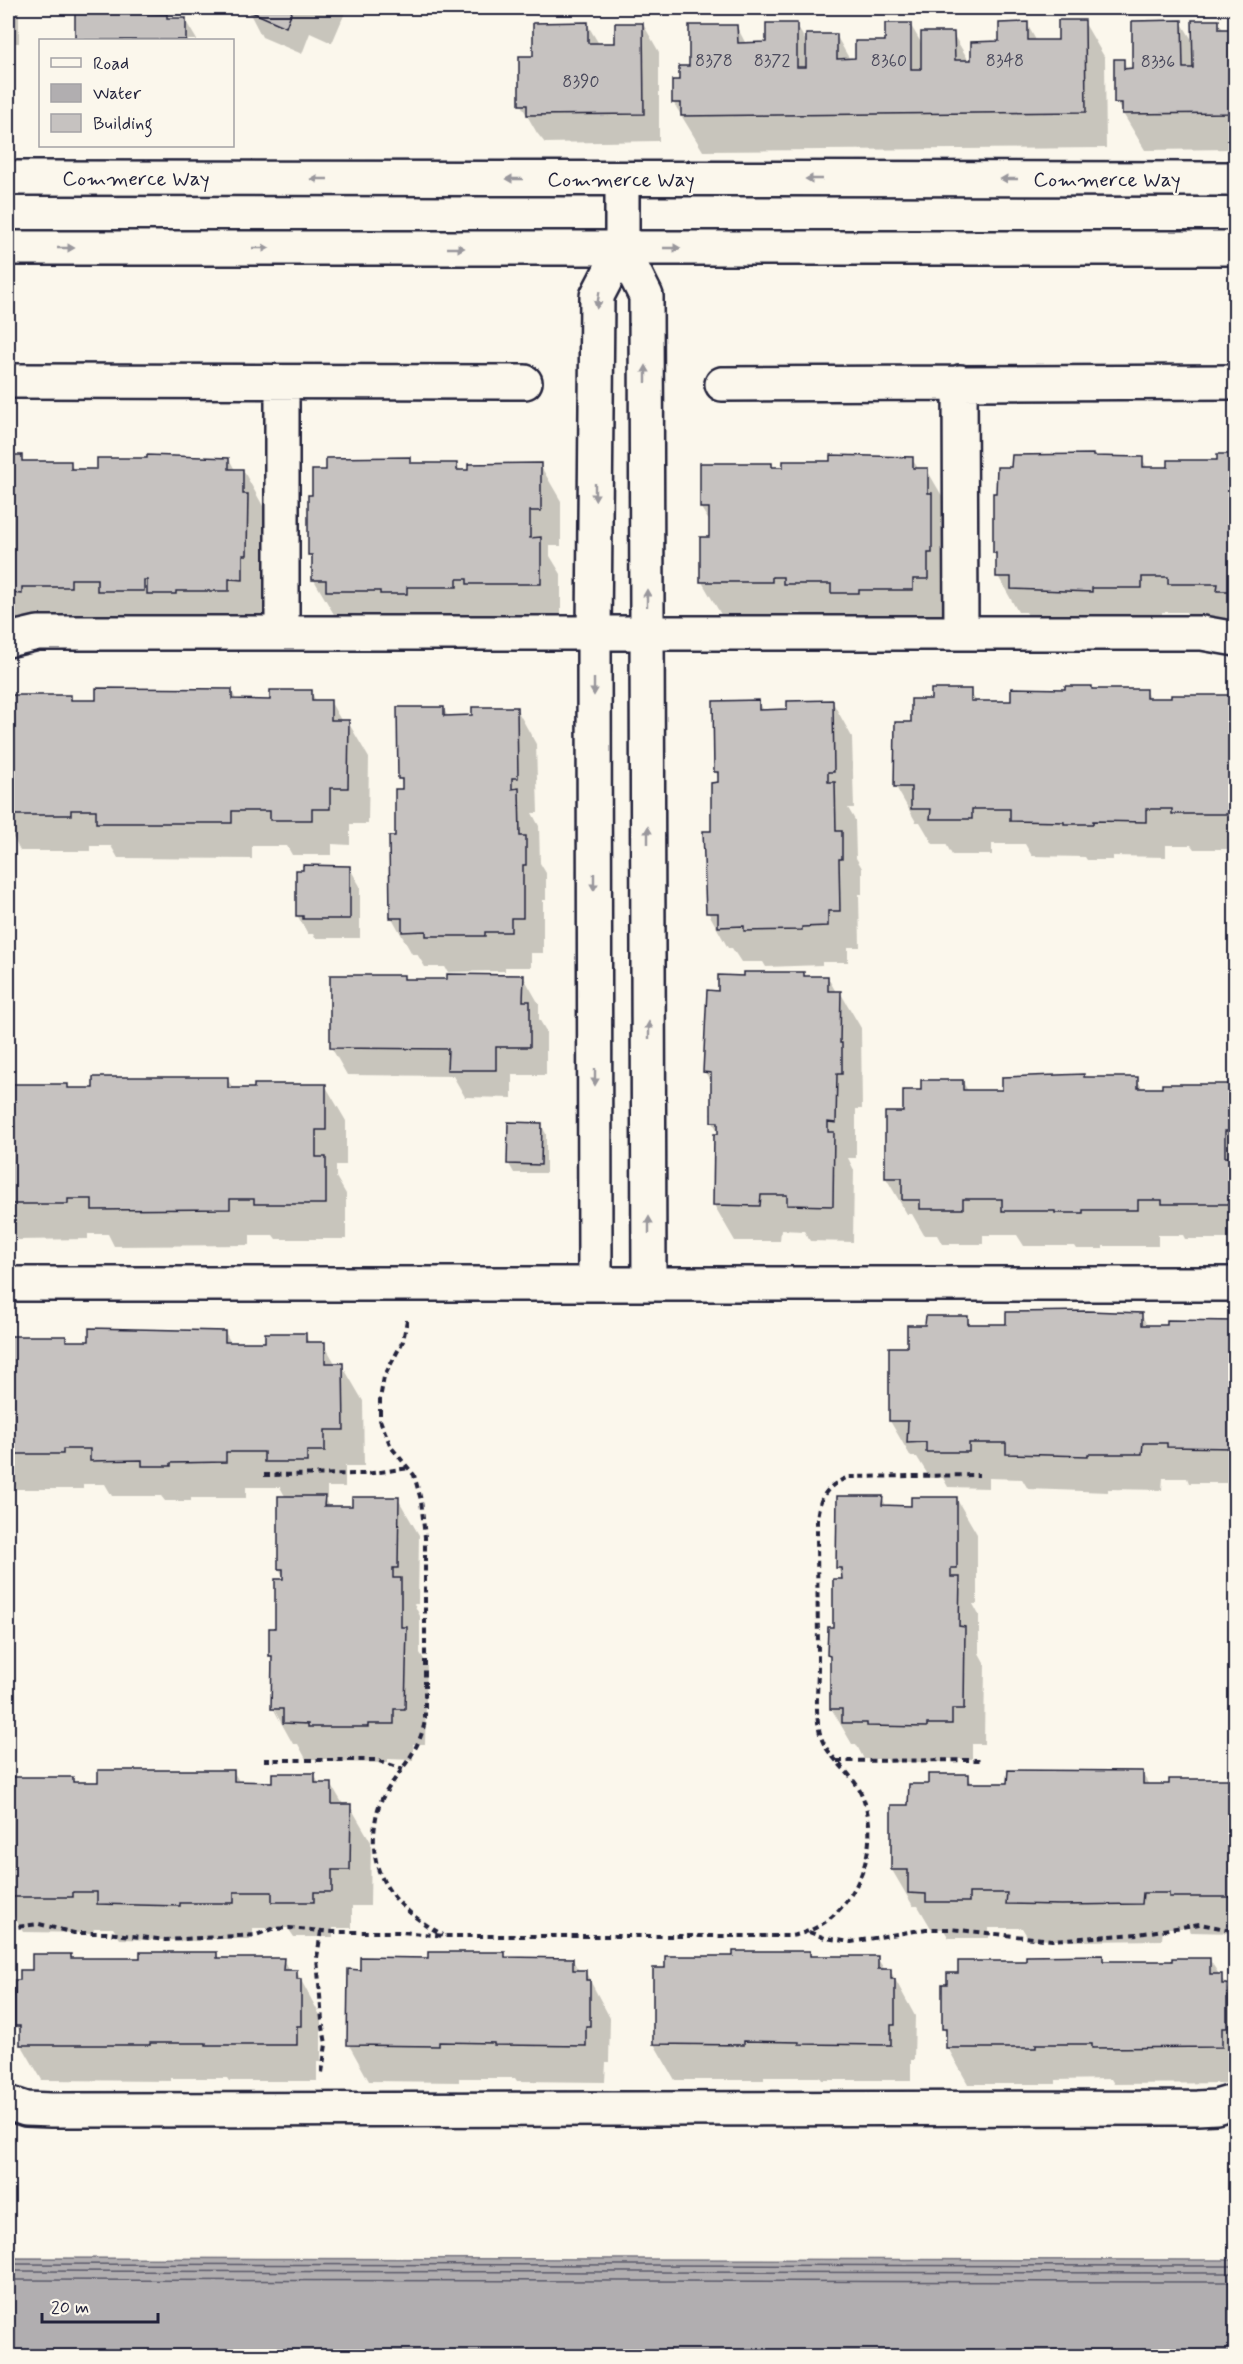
<svg xmlns="http://www.w3.org/2000/svg" width="1243" height="2364" font-family="Mynerve,sans-serif">
<style>
.water{fill:#b1aeb0;stroke:#787681;stroke-width:1.5}
.shadow{fill:#0003}
.lines{fill:none;stroke-linecap:round;stroke-linejoin:round}
.shore{stroke:#5b5a6a;stroke-width:1.5}
.building{fill:#c6c2c0;stroke:#22223b;stroke-width:1.5}
.minor-casing{stroke:#22223b;stroke-width:38}
.tertiary-casing{stroke:#22223b;stroke-width:38}
.path{stroke:#22223b;stroke-width:4;stroke-dasharray:6 4.5;stroke-linecap:butt}
.minor{stroke:#fbf7ec;stroke-width:33}
.tertiary{stroke:#fbf7ec;stroke-width:33}
.oneway{fill:#99979c}
.labels{text-anchor:middle;stroke-width:5;stroke-linejoin:round;paint-order:stroke}
.number-label{font-size:18px;fill:#4b4a5c}
.street-label{font-size:21px;fill:#22223b;stroke:#fbf7ec}
</style>
<rect width="100%" height="100%" fill="#fbf7ec"/>
<filter id="ink" filterUnits="userSpaceOnUse"><feTurbulence type="fractalNoise" baseFrequency=".0167" numOctaves="2"/><feDisplacementMap in="SourceGraphic" scale="12" xChannelSelector="R" yChannelSelector="G"/><feConvolveMatrix kernelMatrix="1 2 1 2 8 2 1 2 1" color-interpolation-filters="sRGB"/></filter>
<g filter="url(#ink)">
<path class="water" d="M8,2258L1235,2260V2356H8Z"/>
<path class="shadow" d="M8,8H19V43H9V70H8Z
M77,8H141V15H166L169,20H185L197,40H76Z
M247,8H347L332,43L310,33L302,54L262,37Z
M1218,21L1224,31H1234L1236,34V149L1145,150L1116,102L1123,61L1128,70H1134L1181,22L1194,43Z
M1084,22L1105,58L1106,148L703,151L673,102L681,81L690,68L737,27L746,44L768,43L796,24L808,45L836,35L850,60L857,59L886,43L910,24L923,46L953,34L969,61L1027,24L1037,42H1059Z
M587,24L599,44H617L643,24L659,52V141L545,143L537,133L521,105L535,58Z
M1236,456V620H1191L1186,612H1162V623L1033,625L1026,612H1018L998,576V559L994,553L1094,458H1142L1148,469H1169L1218,461Z
M8,457H21L24,463H70L74,470H98L229,459L235,470H243L263,506V523L268,531L267,591H263V615H249V627L119,626L112,615H91V622L8,629Z
M409,459L412,464H456L461,471L540,465L561,501V546H550V556L561,574V620H489L487,615H477V622L349,627L342,616H335L314,580V562L309,554L314,497L328,471Z
M912,459L919,470H927L948,506V614H933V626L805,620L801,613H792V618H723L702,582L711,538V524L701,508L771,465L773,469L832,462Z
M231,690L237,701H272L311,692L316,701H330L342,722H348L369,758L368,824H350V845L332,844V855H292L287,846H252V859L118,858L111,846H90V851H20L8,828V696H70L73,701H98Z
M1093,690H1145L1150,700L1236,696V849H1194L1191,845H1166V857L1113,856V860H1087L1085,857L1032,856L1025,844H992V855H952L946,844H933L920,822H916L896,787L912,723L932,701L970,691L977,703H1012Z
M832,701L852,737L854,808H848L855,820L856,858L862,868V894H859L860,947H848V962H822V965L766,967L763,962H741L732,948H728L708,912L713,832L720,784L716,772L759,702L764,711H789Z
M443,708L448,717H473L516,708L536,744L538,813H532L539,826L540,863L546,873V900H543V953H531V967H505V971L448,972L445,967H425L417,954H412L392,918L397,838L404,790L400,778Z
M349,867L360,886V938H315L313,934H308L297,915Z
M523,976L539,1004V1019L546,1031V1075H512V1098L465,1097L453,1076L347,1075L331,1047L403,977L405,981Z
M805,978H828L836,992H840L861,1028L862,1109H856V1158H848L854,1170L853,1242L810,1241L804,1231L781,1230L780,1241H735L714,1205L719,1133L712,1121L713,1086L705,1072L719,992Z
M1083,1076L1085,1079H1137L1143,1090L1233,1086L1236,1090V1239H1185L1183,1235H1158V1246H1103V1249H1077L1075,1246H1024L1017,1235H983V1244H942L937,1235H924L912,1214H907L886,1178L904,1113L922,1092L962,1081L968,1091H1003Z
M227,1078L234,1090L325,1085L346,1121V1165H336V1177L346,1194V1239H276L273,1235H250V1245L114,1246L108,1234H88V1239L18,1240L8,1222V1086H67L69,1090Z
M541,1124L546,1134V1173H514L509,1164Z
M1141,1314L1148,1327L1236,1322V1483H1189L1187,1478H1163L1162,1490L1108,1489V1492L1028,1489L1022,1479L989,1478V1488L948,1487L943,1478H930L917,1457H911L890,1421L909,1349L927,1326L967,1318L971,1326H1007Z
M90,1330L225,1332L231,1343H266L305,1335L310,1344H324L336,1365H342L363,1401L364,1466H345V1487H327V1498H324L329,1507L354,1508L398,1499L419,1535L418,1604H414L420,1616V1653L427,1664L425,1744H413V1760L388,1759V1763L331,1762L329,1759H306L298,1744H293L273,1708V1659L271,1655L285,1579L279,1569L286,1498L280,1487H246V1498H191V1501H165L161,1496H112L105,1484H83V1489H16L8,1475V1338H65L68,1342H90Z
M838,1498H882L887,1507H912L956,1498L977,1534V1604H973L979,1615V1653L985,1664L984,1744H972V1759H947V1762H889L887,1759H864L856,1744H852L831,1708L832,1660L829,1655L843,1580L838,1568Z
M233,1771L240,1783H273L314,1774L319,1784H331L344,1806H350L371,1842L370,1906H352V1928H333V1937H294L288,1928H253V1939H199V1941L120,1939L113,1928H94L93,1933L23,1932L8,1906V1853H12V1840L8,1833V1778L72,1779L75,1783H99Z
M1142,1773L1149,1785L1236,1781V1933L1191,1932L1189,1928H1163L1162,1940L1082,1941L1029,1939L1022,1928H989V1938H949L943,1929L931,1928L918,1906H913L892,1870L893,1807H910L929,1785L968,1776L973,1785H1009Z
M216,1953L219,1959L283,1960L290,1971H296L321,2017V2062H317V2081H229L227,2078H170V2081L42,2080L21,2044V2033L17,2026L22,1982L34,1971L70,1956L72,1959H141Z
M809,1953L812,1957L877,1958L885,1970H890L915,2016L914,2060H911V2080H822L820,2077H764V2080H675L654,2044L666,1969L735,1958Z
M504,1954L507,1959H572L579,1971H585L610,2018L609,2062H606L605,2082L517,2081L515,2078H459V2082L369,2081L349,2045L350,1971H361L430,1959Z
M1102,1957L1106,1963H1173L1209,1959L1236,2000V2083L1114,2084L1111,2079L1056,2080V2084H968L948,2048V2036L943,2028L1027,1962Z"/>
<g class="lines">
<path class="shore" d="M8,2264L1236,2266
M8,2271L1236,2273
M8,2280L1236,2282"/>
</g>
<path class="building" d="M75,8H126L140,9V13L167,14V18H186V40H75Z
M245,8H293L286,27L245,9Z
M1058,20H1085L1086,112L681,116V103H672V80H679V66H689V25H737L738,43L766,42V23H797V67H806V34H837V59L855,58V41H885V23H911V69H921V32H954L955,60H971V42L999,41V23L1028,22V40H1058Z
M1182,20L1183,68H1193L1192,20H1219V29H1234L1236,113L1122,114V103H1114V59H1124V69L1132,68V21Z
M588,22V43H615V23H643L644,114L527,115V105H519V56H533V23Z
M1093,454V456L1143,457V467H1168V460H1217V454H1236V591H1217L1218,584H1168V577H1142V588H1092V592L1011,589V577H996V553H993V493H996L997,467H1011L1012,455Z
M8,455H22V461H71V469H97V458H147V455L229,458V469H243V494H248L247,555H243V580L229,579V591H176V594H147V580H144V591H97V579H71V587H22V594L8,593Z
M830,455L913,457V468H928V493H932V553H928V579H913V590H859V593H831V584H783V577H772V582H700V537H709V508H700V463H772V467H783V461H830Z
M410,457V463H457V470H468V464L541,463V511H530V538L541,537V584H467V579H457V587H407V594H380V591H326V580H312V555H308V495H312V470H326V458Z
M1065,686H1092V689H1146V698H1171V695H1236V814H1172V809H1146V822L1093,821V824H1064V822L1010,821V809H972V819H930L931,809H911V787H894L895,722H911V699H931V689H971V701H1011V688L1065,689Z
M96,688L232,689V699L270,700V690H312V700H331V720H349L348,788H330V809H312V820H270V811H232V823H96V810H71V815H8V695H71V700H96Z
M759,700V710L787,709V701L833,700L834,772H828V782H835L836,831H842V859H839L840,911H828V926L802,927V930L744,931V926L718,927V913H706L703,831H711V783L718,782V772H714L713,701Z
M397,707H444V716L472,715V707H517L518,778H512V789L519,788L520,836H526V865H523V918H511V932H485V936H426V931L402,932V918H390L389,836H395V789H402V779H398Z
M303,865L350,866V919H303V916H296V870H303Z
M744,972H804V976H828V991H841L840,1043H842V1074H837L836,1123L828,1122V1132H834L833,1206L787,1205V1195H761L760,1206L713,1205L714,1134H718V1122H711V1073L703,1072L707,990L718,991V975L744,976Z
M447,974L524,975L523,1001H530V1047H496V1070H447L448,1049L330,1048V975H404V979H447Z
M1084,1074V1077H1138V1088H1162V1084H1234V1131H1225V1157H1234V1204H1162V1200H1138V1210H1083V1213H1055V1211H1002V1199H963V1209H920V1200H902V1178H885V1112H903V1090H921V1080H963V1090H1002V1077Z
M93,1077H228V1088H254V1084H326V1130H316V1157H326V1204H254V1199H230V1209L92,1210V1199H68V1204H8V1084H68V1088H93Z
M508,1122L542,1123L541,1165L507,1164Z
M1088,1311L1142,1313V1325H1167V1320L1236,1321V1366H1230V1395H1236V1448L1167,1447V1443H1143L1142,1454H1088V1456L1006,1454V1443H969V1452H926V1442L907,1443L908,1421H889V1347H907V1325H925L926,1316H968V1324H1006V1312Z
M89,1328L225,1331V1342H265V1333H306V1342H325V1363H343L344,1430H325V1451H307V1462H264V1452H226V1462L171,1463V1466H142V1460L90,1461V1449H63V1454H8V1336H66V1341H89Z
M278,1496H325L324,1506H352V1497H399L398,1568H393V1578H401V1627H407L405,1709H394V1724H368V1727H308V1724L283,1723V1709H271L272,1656H269V1628H275V1579H283V1569H278Z
M837,1496H883L882,1505L911,1506V1497H957V1568H951V1577H960L959,1626L965,1627L964,1709H952V1724H927V1727L867,1726V1723H842V1709H830V1656L827,1655L828,1627H833V1579H842L841,1568H836Z
M98,1770H234V1781L272,1782V1773H315V1783H332V1804H351L350,1870H332V1892H314V1902H272V1892H234V1903H180V1906L97,1904V1892H73V1897H8V1851H10V1824H8V1777H73V1782H98Z
M1008,1770L1143,1771V1784H1169V1779H1236V1823H1230V1852H1236V1897H1169V1893H1143L1142,1904L1061,1905L1006,1904L1007,1893H969V1902H926V1894L908,1893V1870H891V1805H908L909,1784H928V1774H969V1783H1007Z
M733,1951H810V1956H878V1969H891V1979H895V2025H891V2045L799,2044V2042L744,2041V2045L653,2044V1968H665V1956H733Z
M140,1952H217V1958H284L283,1970H297V1979H301V2026H297V2045H206V2043H150V2045H20V2026H15V1980H20V1970H32V1954H71V1958H140Z
M428,1952H505V1957L573,1958V1970H586V1980H590V2026H586V2046L494,2045V2043L439,2042V2046L347,2045L348,1969L360,1970V1957L428,1958Z
M1103,1955V1961H1172V1958H1210V1974H1222V1984H1227V2028H1222V2047L1092,2048V2044H1036V2048H946V2029H942V1984H947V1973H958V1961H1026V1956Z"/>
<g class="lines">
<g class="minor-casing">
<path id="minor" d="M622,179V248L646,296L649,1284
M8,381L525,382
M960,382L961,633
M722,384L1236,382
M282,632V382
M8,640L38,633H1202L1236,639
M8,1284H1236
M595,1284L594,633L597,296L622,248
M8,2103L26,2109L51,2110L1197,2108L1216,2107L1236,2101"/>
</g>
<g class="tertiary-casing">
<path id="tertiary" d="M8,178L1236,179
M8,248H1236"/>
</g>
<path class="path" d="M407,1320L403,1341L384,1377L380,1399V1420L391,1447L414,1475L421,1500L425,1537V1720C420,1750 402,1767 386,1792C377,1805 375,1820 374,1835C371,1884 404,1913 443,1935
M264,1475L366,1474L409,1468
M264,1760H376L403,1769
M837,1761L980,1760
M8,1928L39,1924L74,1933H107L165,1940L256,1935L272,1929L289,1928L333,1932H401L445,1936H790C853,1927 888,1844 859,1789C847,1767 823,1755 819,1729C815,1708 818,1687 818,1666C818,1617 817,1569 817,1520C819,1497 827,1485 849,1477L979,1475
M321,1931L317,1958L322,2021L326,2044L322,2073
M809,1932L825,1938L851,1942L926,1929H950L1052,1940L1138,1934L1200,1924L1236,1931"/>
<use href="#minor" class="minor"/>
<use href="#tertiary" class="tertiary"/>
</g>
<defs><path id="oneway-solid" d="M-6-.8H1V-3.2L6.5 0L1 3.2V.8H-6Z" transform="scale(1.5)"/></defs>
<g class="oneway">
<use href="#oneway-solid" transform="translate(319 179) rotate(-180)"/>
<use href="#oneway-solid" transform="translate(514 179) rotate(-180)"/>
<use href="#oneway-solid" transform="translate(814 179) rotate(180)"/>
<use href="#oneway-solid" transform="translate(1009 179) rotate(180)"/>
<use href="#oneway-solid" transform="translate(66 248)"/>
<use href="#oneway-solid" transform="translate(261 248)"/>
<use href="#oneway-solid" transform="translate(456 248)"/>
<use href="#oneway-solid" transform="translate(672 248)"/>
<use href="#oneway-solid" transform="translate(598 300) rotate(99)"/>
<use href="#oneway-solid" transform="translate(646 374) rotate(-90)"/>
<use href="#oneway-solid" transform="translate(595 492) rotate(90)"/>
<use href="#oneway-solid" transform="translate(647 598) rotate(-90)"/>
<use href="#oneway-solid" transform="translate(594 687) rotate(90)"/>
<use href="#oneway-solid" transform="translate(648 835) rotate(-90)"/>
<use href="#oneway-solid" transform="translate(594 882) rotate(90)"/>
<use href="#oneway-solid" transform="translate(649 1030) rotate(-90)"/>
<use href="#oneway-solid" transform="translate(595 1077) rotate(90)"/>
<use href="#oneway-solid" transform="translate(649 1225) rotate(-90)"/>
</g>
</g>
<g class="labels">
<g class="number-label">
<text x="714" y="66">8378</text>
<text x="772" y="66">8372</text>
<text x="889" y="66">8360</text>
<text x="1005" y="66">8348</text>
<text x="1158" y="67">8336</text>
<text x="581" y="87">8390</text>
</g>
<g class="street-label">
<text x="136" y="185">Commerce Way</text>
<text x="621" y="186">Commerce Way</text>
<text x="1107" y="186">Commerce Way</text>
</g>
</g>
<rect width="1243" height="2364" fill="none" stroke="#fbf7ec" stroke-width="30"/>
<rect x="15" y="15" width="1213" height="2334" fill="none" stroke="#22223b" stroke-width="2" filter="url(#ink)"/>
<rect x="39" y="39" width="195" height="108" fill="#fbf7ec" stroke="#a4a2a5" stroke-width="1.5"/>
<rect x="51" y="58" width="30" height="9" fill="#fbf7ec" stroke="#a4a2a5" stroke-width="1.5"/>
<text x="93" y="69" font-size="18" fill="#22223b">Road</text>
<rect x="51" y="84" width="30" height="18" fill="#b1aeb0" stroke="#a4a2a5" stroke-width="1.5"/>
<text x="93" y="99" font-size="18" fill="#22223b">Water</text>
<rect x="51" y="114" width="30" height="18" fill="#c6c2c0" stroke="#a4a2a5" stroke-width="1.5"/>
<text x="93" y="129" font-size="18" fill="#22223b">Building</text>
<path d="M42 2313v9h116v-9" fill="none" stroke="#22223b" stroke-width="3"/>
<text x="51" y="2313" font-size="18" fill="#22223b" stroke="#fbf7ec" stroke-width="4.5" paint-order="stroke">20 m</text>
</svg>
